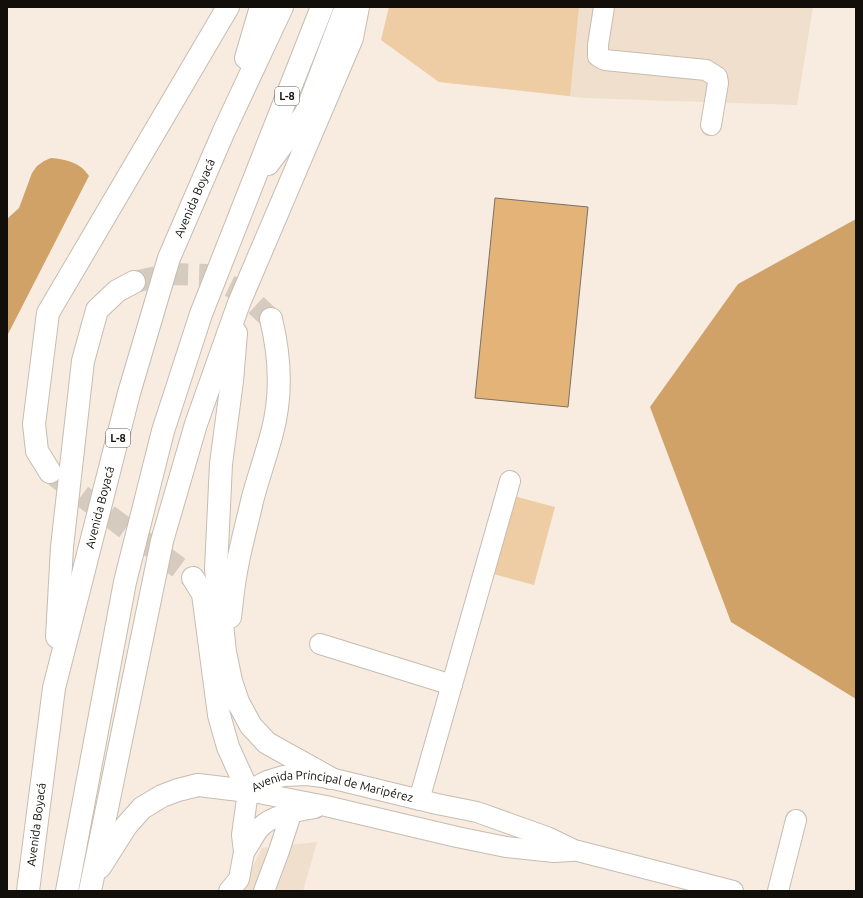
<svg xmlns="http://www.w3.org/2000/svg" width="863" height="898" font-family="Ubuntu,sans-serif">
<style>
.built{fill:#efdfcc}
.green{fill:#efcda4}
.forest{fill:#d1a267}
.building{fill:#e3b378;stroke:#7a7165}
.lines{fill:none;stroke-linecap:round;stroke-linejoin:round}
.highway-tunnel{stroke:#d5cbbf;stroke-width:22;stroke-dasharray:22 11;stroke-linecap:butt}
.minor-casing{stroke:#c7bcb0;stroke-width:22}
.highway-casing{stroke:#c7bcb0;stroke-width:24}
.minor{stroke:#fff;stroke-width:20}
.highway{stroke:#fff;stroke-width:22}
.labels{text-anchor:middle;stroke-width:4;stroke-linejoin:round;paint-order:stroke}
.shield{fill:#fff;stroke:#595754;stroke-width:1}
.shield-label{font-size:11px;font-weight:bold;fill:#120f0a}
.street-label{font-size:12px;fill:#120f0a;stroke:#fff}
</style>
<rect width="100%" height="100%" fill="#f7ecdf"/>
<path class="built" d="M389,7H813L797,105L585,98L439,82L381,40Z
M317,842L303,891H241L262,848Z"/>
<path class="green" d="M389,7H579L570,96L439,82L381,40Z
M510,495L555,507L534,585L490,573Z"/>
<path class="forest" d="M51,158C66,159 81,163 89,176L7,336V219L19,208L32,173L37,166L44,161Z
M856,219V699L731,622L650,407L738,284Z"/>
<path class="building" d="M495,198L588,207L568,407L475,398Z"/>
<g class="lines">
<path class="highway-tunnel" d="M134,282L170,274L207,275L242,292L271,319
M55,476L193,578"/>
<g class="minor-casing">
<g id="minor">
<path d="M604,7L598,45V56L605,60L706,70L717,77L718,83L711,125"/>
<path d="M320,644L452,685"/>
<path id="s1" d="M248,791L267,781L283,776L307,775L330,778L437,804L477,812L547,837L574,850L733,891"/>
<path d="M248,791L326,806L457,837L506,847L554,852L572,851"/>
<path d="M419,800L510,481"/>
<path d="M244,852C249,845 253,837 258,830C269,815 297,811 315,808"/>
<path d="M229,891L239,879L244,852L242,835L248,791"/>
<path d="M264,891L279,851L292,811"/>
<path d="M778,891L796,820"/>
</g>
</g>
<g class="highway-casing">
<g id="highway">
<path d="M246,58L261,7"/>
<path d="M268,164L306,113L346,7"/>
<path d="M236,333L232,381L221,464L216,569L225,652L231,681L238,702L251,726L267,743L330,778"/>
<path d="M50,472L37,451L34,424L48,313L228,7"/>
<path d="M193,578L203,594L219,715L228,747L248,791"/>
<path d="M230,617C232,602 233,587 236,572C240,548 247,524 252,501C258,478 266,456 272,433C282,396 280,356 271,319"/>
<path d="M57,637L62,547L83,361L97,310L117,291L134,282"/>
<path d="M100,867L126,826L142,808L162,796L178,790L198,785L248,791"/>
<path id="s2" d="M28,891L54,688L129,393L169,258L224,131L282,7"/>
<path d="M67,891L125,582L163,431L201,314L322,7"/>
<path d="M90,891L162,541L196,424L239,303L352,38L358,7"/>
</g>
</g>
<use href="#minor" class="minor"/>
<use href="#highway" class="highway"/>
</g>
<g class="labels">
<g class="shield">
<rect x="275" y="87" width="24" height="18" rx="3"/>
<rect x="106" y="429" width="24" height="18" rx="3"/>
</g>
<g class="shield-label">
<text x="287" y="100">L-8</text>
<text x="118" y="442">L-8</text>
</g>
<g class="street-label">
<text dy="4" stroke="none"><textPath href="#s2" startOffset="715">Avenida Boyacá</textPath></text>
<text dy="4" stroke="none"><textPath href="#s2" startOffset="391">Avenida Boyacá</textPath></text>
<text dy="4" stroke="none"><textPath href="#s1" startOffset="88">Avenida Principal de Maripérez</textPath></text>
<text dy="4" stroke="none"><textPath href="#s2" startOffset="67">Avenida Boyacá</textPath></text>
</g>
</g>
<rect width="863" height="898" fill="none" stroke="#120f0a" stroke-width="16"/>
</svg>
